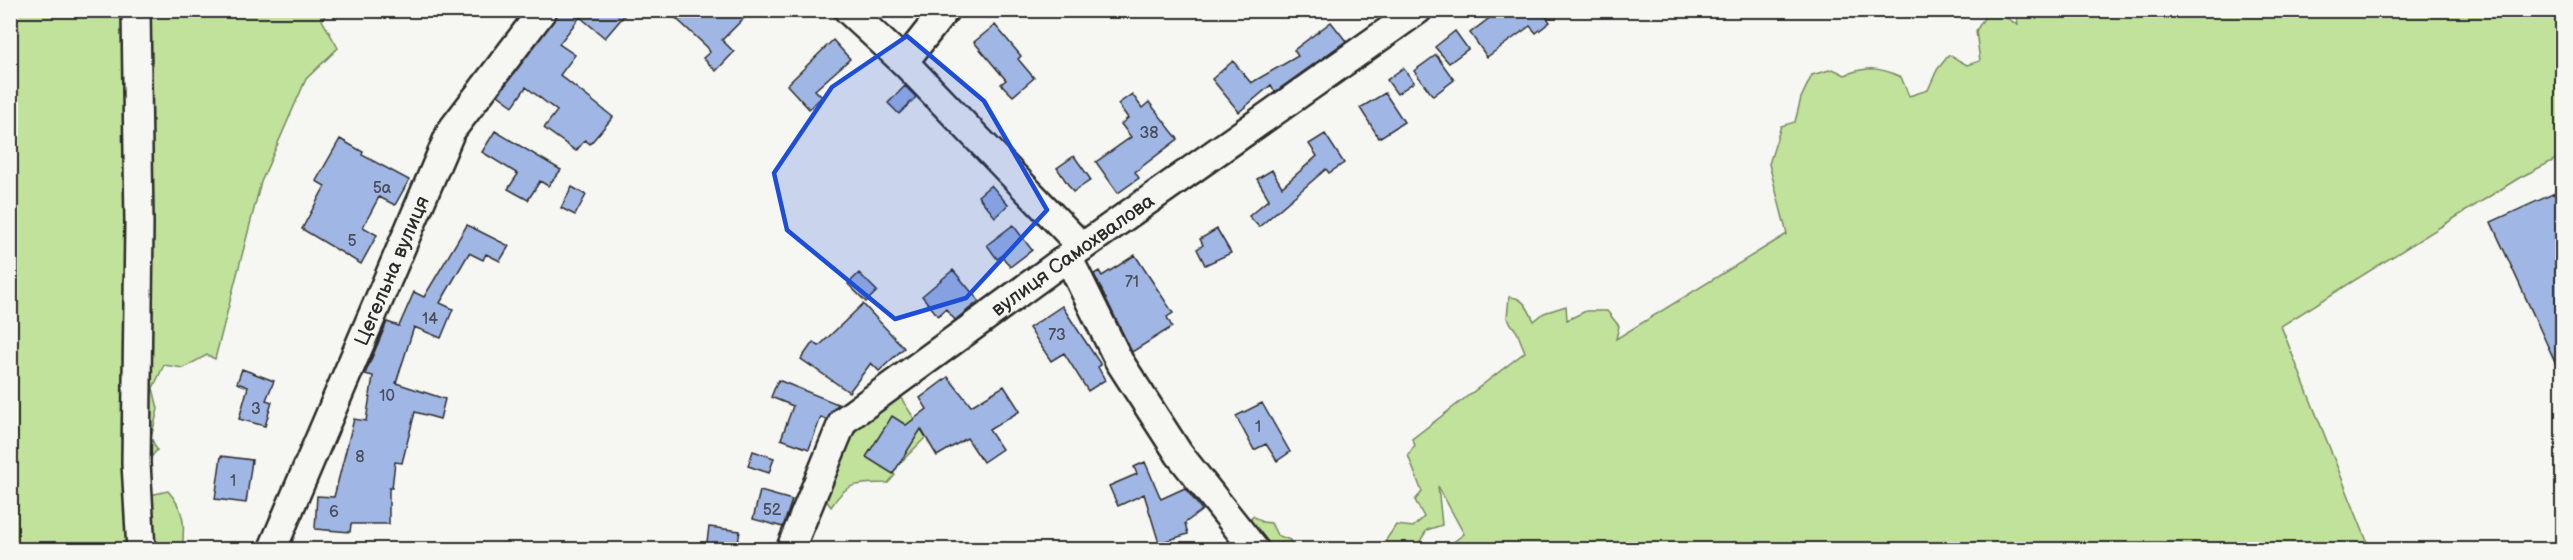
<svg xmlns="http://www.w3.org/2000/svg" width="2573" height="560" font-family="'Balsamiq Sans',sans-serif">
<style>
.green{fill:#c1e29b;stroke:#768663;stroke-width:1.5}
.building{fill:#a0b6e4;stroke:#2b2b2b;stroke-width:1.5}
.lines{fill:none;stroke-linecap:round;stroke-linejoin:round}
.minor-casing{stroke:#2b2b2b;stroke-width:32}
.minor{stroke:#f6f6f2;stroke-width:27}
.marked{fill:#1d4ed8;fill-opacity:0.2;stroke:#1d4ed8;stroke-width:4.5;stroke-linejoin:round}
.labels{text-anchor:middle;stroke-width:5;stroke-linejoin:round;paint-order:stroke}
.number-label{font-size:16px;fill:#484e59}
.street-label{font-size:20px;fill:#2b2b2b;stroke:#f6f6f2}
</style>
<rect width="100%" height="100%" fill="#f6f6f2"/>
<filter id="ink" filterUnits="userSpaceOnUse"><feTurbulence type="fractalNoise" baseFrequency=".0167" numOctaves="2"/><feDisplacementMap in="SourceGraphic" scale="12" xChannelSelector="R" yChannelSelector="G"/><feConvolveMatrix kernelMatrix="1 2 1 2 8 2 1 2 1" color-interpolation-filters="sRGB"/></filter>
<g filter="url(#ink)">
<path class="green" d="M10,11H128L132,549H11Z
M148,11H328L322,20L338,48L306,79L261,182L215,359L207,355L183,368L164,365L153,388L158,409L151,438L157,450L148,461L150,495L168,491C185,510 185,526 182,549L147,550Z
M2016,11H2562V156L2519,178L2281,326L2370,549H1444L1464,534L1438,486L1442,525L1427,530L1420,541L1430,549H1384L1382,546L1396,525L1413,527L1424,517L1415,500L1422,492L1408,455L1415,445L1412,439L1525,352L1517,332L1507,318L1509,297C1524,297 1528,309 1534,321L1544,313L1566,306L1567,320L1586,311H1607L1619,326L1616,339L1787,234L1769,164L1781,126L1795,122L1801,98L1812,75L1833,69L1845,75C1867,66 1880,67 1901,77L1909,96L1928,90L1937,70L1949,55L1967,65L1980,61L1976,31L1987,13L2002,15L2018,25Z
M901,398L926,437L891,472L895,475L888,483C858,484 848,480 831,507L823,496L841,443L851,440L860,422L876,415L877,409L886,408L889,399Z
M1253,516L1262,522L1271,523L1277,535L1290,540L1293,549H1268L1269,544L1251,533V519Z"/>
<path class="building" d="M561,10H629L605,38L580,17L559,44L575,55L560,75L613,117L590,144L585,140L576,151L544,128L557,111L526,87L513,106L498,95Z
M667,10H752L722,40L734,52L716,71L703,58L710,52L707,47Z
M1500,10H1552L1545,15L1550,22L1536,33L1530,26L1487,57L1470,33Z
M1331,22L1346,41L1275,92L1271,85L1239,112L1212,79L1233,61L1251,83L1298,56L1294,50Z
M995,25L1021,56L1018,59L1034,78L1013,96L1001,84L1006,80L974,42Z
M1455,31L1468,49L1449,63L1435,47Z
M833,40L850,59L815,90L822,97L809,109L787,85Z
M1436,55L1454,80L1433,96L1414,71Z
M1403,68L1414,82L1397,94L1387,80Z
M905,86L916,97L899,114L888,103Z
M1385,93L1404,122L1379,138L1360,108Z
M1132,94L1142,108L1149,102L1178,139L1135,172L1139,178L1118,193L1096,162L1131,137L1121,124L1128,118L1118,104Z
M495,131L561,170L548,186L540,181L528,200L508,189L518,174L482,152Z
M1325,134L1344,163L1329,173L1326,169L1259,227L1249,216L1269,199L1257,179L1272,170L1282,187L1317,156L1309,144Z
M340,139L363,152L362,155L409,180L395,205L379,197L363,227L377,235L361,264L302,229L325,186L316,181Z
M1074,156L1091,180L1073,192L1057,168Z
M991,185L1008,205L995,217L978,196Z
M572,187L586,195L575,215L561,208Z
M2555,193L2562,208V377L2491,222Z
M467,225L509,246L500,261L486,254L483,260L469,253L440,303L453,309L441,338L414,327L396,383L445,399L440,419L415,412L402,463L395,462L392,488H389V524H351L350,532L315,529L317,496L334,497L354,419L366,421L373,376L365,374L387,322L399,326L414,292L424,297Z
M1013,225L1032,250L1010,267L1002,256L997,259L987,245Z
M1217,229L1231,253L1205,265L1197,249L1203,245L1200,239Z
M1135,255L1173,313L1167,317L1172,327L1132,352L1094,274L1099,271L1102,276Z
M953,270L979,301L955,320L946,309L938,316L922,296Z
M859,273L877,291L866,302L848,284Z
M863,304L904,348L879,371L871,363L849,392L801,359L813,342L819,346Z
M1062,306L1101,365L1098,367L1105,380L1088,391L1064,353L1051,361L1029,328Z
M242,369L274,381L266,400L272,402L265,426L239,419L248,387L237,383Z
M948,377L971,406L1004,386L1020,411L989,430L1002,449L983,462L967,438L937,456L921,429L893,474L866,457L892,416L906,425L927,409L920,398Z
M778,380L838,404L827,420L821,417L809,449L781,439L793,406L771,397Z
M1262,403L1290,452L1277,461L1266,444L1254,450L1236,416Z
M753,451L774,458L769,473L748,466Z
M221,456L252,460L246,503L215,499Z
M1145,462L1161,499L1185,488L1202,510L1185,523L1188,534L1159,543L1144,494L1118,506L1109,486L1137,474L1134,467Z
M760,491L792,500L783,527L753,519Z
M709,527L740,531L737,549H706Z"/>
<g class="lines">
<g class="minor-casing">
<g id="minor">
<path d="M136,10L139,224L136,463L141,550"/>
<path d="M848,10L904,62L1082,247"/>
<path d="M904,62L945,10"/>
<path d="M1068,257L1119,361L1179,454L1255,550"/>
<path id="s1" d="M272,550L451,131L543,10"/>
<path id="s2" d="M790,550L843,421L1068,257L1418,10"/>
</g>
</g>
<use href="#minor" class="minor"/>
</g>
</g>
<path class="marked" d="M907,36L984,101L1047,210L966,298L895,319L787,230L774,173L832,87Z"/>
<g class="labels">
<g class="number-label">
<text x="1149" y="138">38</text>
<text x="382" y="193">5а</text>
<text x="352" y="246">5</text>
<text x="1132" y="287">71</text>
<text x="430" y="324">14</text>
<text x="1057" y="340">73</text>
<text x="387" y="401">10</text>
<text x="256" y="414">3</text>
<text x="1258" y="432">1</text>
<text x="360" y="462">8</text>
<text x="233" y="486">1</text>
<text x="772" y="515">52</text>
<text x="334" y="517">6</text>
</g>
<g class="street-label">
<text dy="7" stroke="none"><textPath href="#s2" startOffset="423">вулиця Самохвалова</textPath></text>
<text dy="7" stroke="none"><textPath href="#s1" startOffset="304">Цегельна вулиця</textPath></text>
</g>
</g>
<rect width="2573" height="560" fill="none" stroke="#f6f6f2" stroke-width="36"/>
<rect x="18" y="18" width="2537" height="524" fill="none" stroke="#2b2b2b" stroke-width="2" filter="url(#ink)"/>
</svg>
